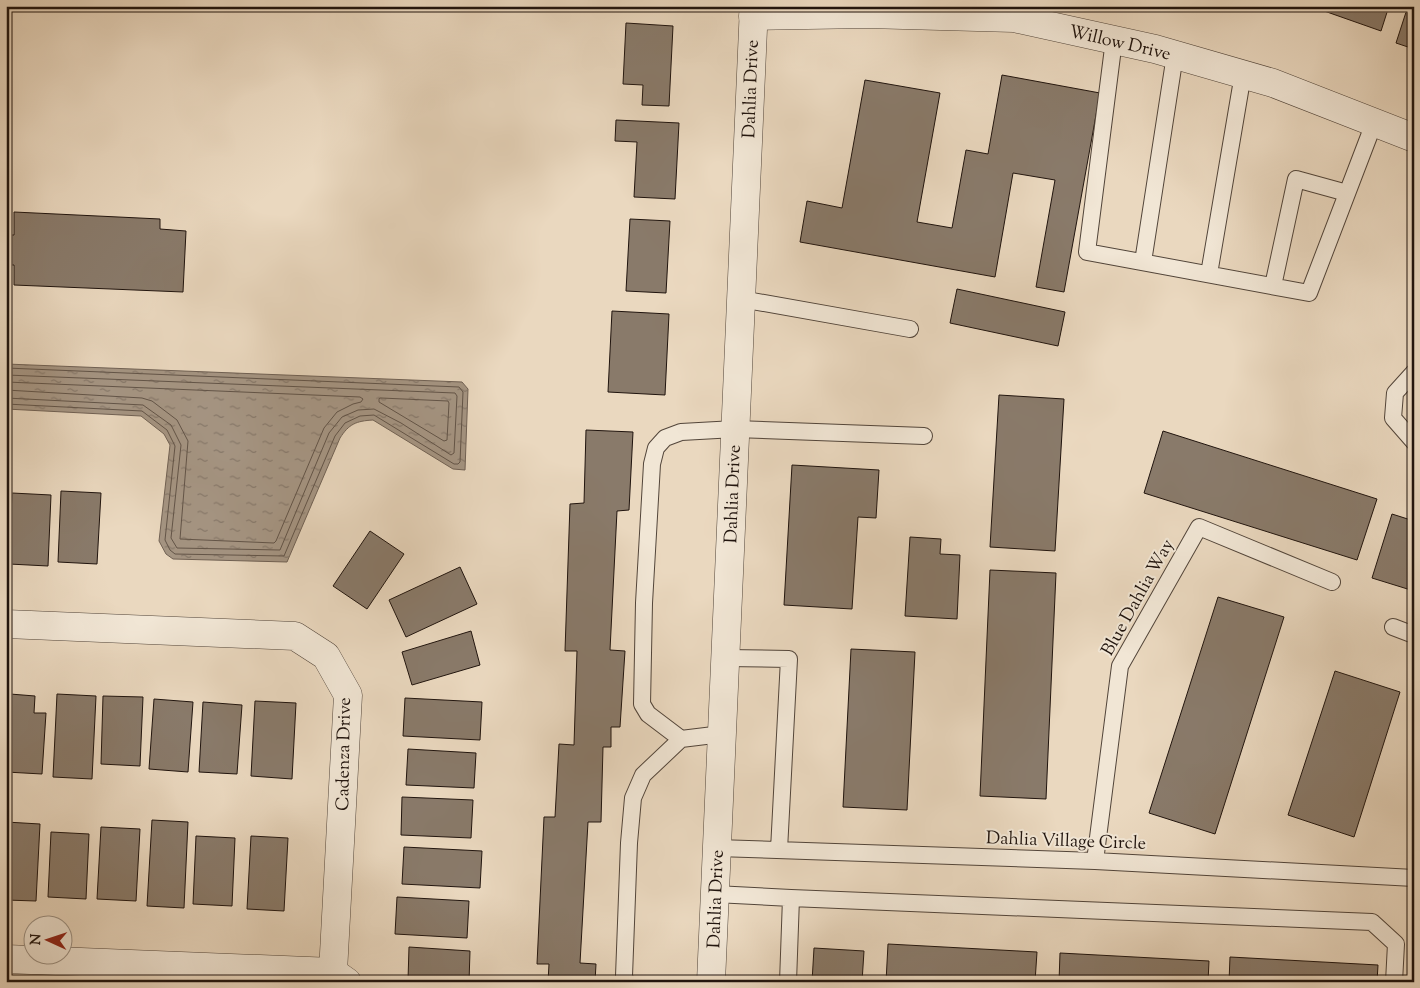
<svg xmlns="http://www.w3.org/2000/svg" width="1420" height="988" font-family="'Sorts Mill Goudy',serif">
<style>
.water{fill:url(#water-ripples);stroke:#706154}
.lines{fill:none;stroke-linecap:round;stroke-linejoin:round}
.shore{stroke:#625448;stroke-width:1}
.building{fill:#897a6a;stroke:#20140e}
.service-casing{stroke:#52453a;stroke-width:18}
.minor-casing{stroke:#52453a;stroke-width:29}
.tertiary-casing{stroke:#52453a;stroke-width:29}
.service{stroke:#f1e6d5;stroke-width:16}
.minor{stroke:#f1e6d5;stroke-width:28}
.tertiary{stroke:#f1e6d5;stroke-width:28}
.labels{text-anchor:middle;stroke-width:4;stroke-linejoin:round;paint-order:stroke}
.street-label{font-size:18px;fill:#20140e;stroke:#f1e6d5}
</style>
<defs>
<pattern id="water-ripples" width="26" height="14" patternUnits="userSpaceOnUse" patternTransform="scale(1.25)"><rect width="26" height="14" fill="#a59583"/><path d="M2 4q2-2 4 0t4 0M15 11q2-2 4 0t4 0" fill="none" stroke="#86786a"/></pattern>
</defs>
<rect width="100%" height="100%" fill="#ead8bf"/>
<filter id="stains"><feTurbulence type="fractalNoise" baseFrequency=".004" numOctaves="4"/><feColorMatrix values="0 0 0 0 .2 0 0 0 0 .09 0 0 0 0 .02 0 0 0 .5 -.17"/></filter>
<radialGradient id="worn" r=".72"><stop offset=".6" stop-color="#630" stop-opacity="0"/><stop offset="1" stop-color="#630" stop-opacity=".3"/></radialGradient>
<path class="water" d="M6,364L462,382L468,389L465,470L453,469L373,420C356,421 349,424 340,438L287,562L173,559L166,554L159,541L170,445L164,434L141,416L6,409Z"/>
<g class="lines">
<path class="shore" d="M6,368L459,387L463,392L460,462L458,464H454L374,415L360,416L345,423L335,436L284,556L175,554L170,550L165,540L175,446L167,430L142,411L6,404
M6,375L455,393L457,396L454,453L451,455L401,423L374,409L358,410L342,417L329,433L280,550L177,548L171,538L181,445L171,425L143,405L6,398
M6,382L360,397L363,399L361,402L353,404L337,412L324,428L276,541L274,543L180,539L188,441L177,420L152,401L142,398L6,390
M381,398L448,401L449,403L447,440L444,441L379,402V399Z"/>
</g>
<path class="building" d="M1310,6H1389L1381,31Z
M1408,6H1414V49L1396,43Z
M626,23L673,26L669,106L642,105L643,85L623,84Z
M1002,75L1100,93L1064,292L1036,287L1055,180L1013,173L995,277L800,242L807,201L842,208L865,80L940,93L917,222L952,228L966,150L988,154Z
M616,120L679,123L675,199L634,197L637,142L615,141Z
M14,212L160,219V229L186,231L183,292L14,285V265H6V235H14Z
M630,219L670,221L666,293L626,291Z
M957,289L1065,312L1058,346L950,323Z
M612,311L669,314L665,395L608,392Z
M999,395L1064,399L1055,551L990,547Z
M586,430L633,432L629,510L617,511L610,650L625,651L620,727H611V747H603L601,822H588L580,963L596,964L595,982H548L549,964H537L544,817H555L559,744L574,745L577,651H565L570,504L584,503Z
M1163,431L1377,499L1357,560L1144,493Z
M792,465L879,470L876,518L858,517L852,609L784,605Z
M61,491L101,493L97,564L58,562Z
M12,493L51,495L48,566L9,564Z
M1392,514L1414,521V591L1372,578Z
M370,531L404,554L367,609L333,586Z
M910,537L941,539L940,554L960,555L957,619L905,616Z
M460,567L477,604L406,637L389,600Z
M990,570L1056,573L1046,799L980,796Z
M1218,597L1284,617L1215,834L1149,813Z
M471,631L480,665L412,685L402,652Z
M851,649L915,652L907,810L843,807Z
M1335,671L1400,692L1354,837L1288,815Z
M10,694L35,696L34,713H46L42,774L6,772Z
M57,694L96,696L92,779L53,777Z
M103,696L143,697L140,766L101,764Z
M405,698L482,702L480,740L403,736Z
M154,699L193,702L188,772L149,769Z
M255,701L296,703L292,779L251,776Z
M203,702L242,705L237,774L199,772Z
M408,749L476,753L474,788L406,785Z
M402,797L473,800L471,838L401,835Z
M152,820L188,822L184,908L147,906Z
M6,822L40,824L36,901L6,900Z
M101,827L140,829L136,901L97,899Z
M51,832L89,834L86,899L48,897Z
M196,836L235,838L232,906L193,904Z
M251,836L288,838L284,911L247,909Z
M404,847L482,851L480,888L402,884Z
M397,897L469,901L467,938L395,934Z
M888,944L1037,952L1035,982H886Z
M409,947L470,951L469,982L408,980Z
M814,948L864,951L862,982H812Z
M1060,953L1209,961L1208,982H1059Z
M1230,957L1378,965L1377,982H1229Z"/>
<g class="lines">
<g class="service-casing">
<path id="service" d="M1114,40L1087,252L1309,293L1374,123
M1143,262L1175,55
M1209,274L1243,74
M1273,286L1296,179L1347,193
M741,299L910,329
M1414,372L1395,393L1393,418L1414,442
M1393,627L1414,635
M725,658L789,659L779,850
M681,739L648,714L642,704L644,603L652,464L656,448L665,438L681,432L735,429L924,436
M717,848L1095,861L1414,878
M1095,861L1120,666L1199,527L1332,582
M715,894L791,898L1372,922L1396,944L1394,982
M626,982L624,976L629,843L633,798L643,775L681,739L722,734
M788,982L791,898"/>
</g>
<g class="minor-casing">
<path id="minor" d="M753,16L867,14L1014,18L1155,49L1273,83L1414,138
M6,624L295,636L326,656L348,695L333,972
M6,959L333,972L347,982"/>
</g>
<g class="tertiary-casing">
<path id="tertiary" d="M711,982L754,6"/>
</g>
<use href="#service" class="service"/>
<use href="#minor" class="minor"/>
<use href="#tertiary" class="tertiary"/>
</g>
<g class="labels">
<g class="street-label">
<text transform="translate(1120 42) rotate(13)" y="6">Willow Drive</text>
<text transform="translate(750 89) rotate(-88)" y="6">Dahlia Drive</text>
<text transform="translate(732 494) rotate(-88)" y="6">Dahlia Drive</text>
<text transform="translate(1137 597) rotate(-61)" y="6">Blue Dahlia Way</text>
<text transform="translate(343 754) rotate(-89)" y="6">Cadenza Drive</text>
<text transform="translate(1066 840) rotate(2)" y="6">Dahlia Village Circle</text>
<text transform="translate(715 899) rotate(-88)" y="6">Dahlia Drive</text>
</g>
</g>
<rect width="1420" height="988" fill="none" stroke="#ead8bf" stroke-width="25"/>
<rect x="8" y="8" width="1405" height="973" fill="none" stroke="#20140e" stroke-width="2.5"/>
<rect x="12" y="12" width="1395" height="963" fill="none" stroke="#20140e"/>
<g transform="translate(48 940) rotate(273)"><circle r="24" fill="#f1e6d5" stroke="#9d9285"/>
<path d="M0-4L9 19L0 12L-9 19Z" fill="#8f2418"/>
<text y="-8" font-size="14" font-weight="bold" text-anchor="middle" fill="#20140e">N</text>
</g>
<rect width="100%" height="100%" filter="url(#stains)"/>
<rect width="100%" height="100%" fill="url(#worn)"/>
</svg>
